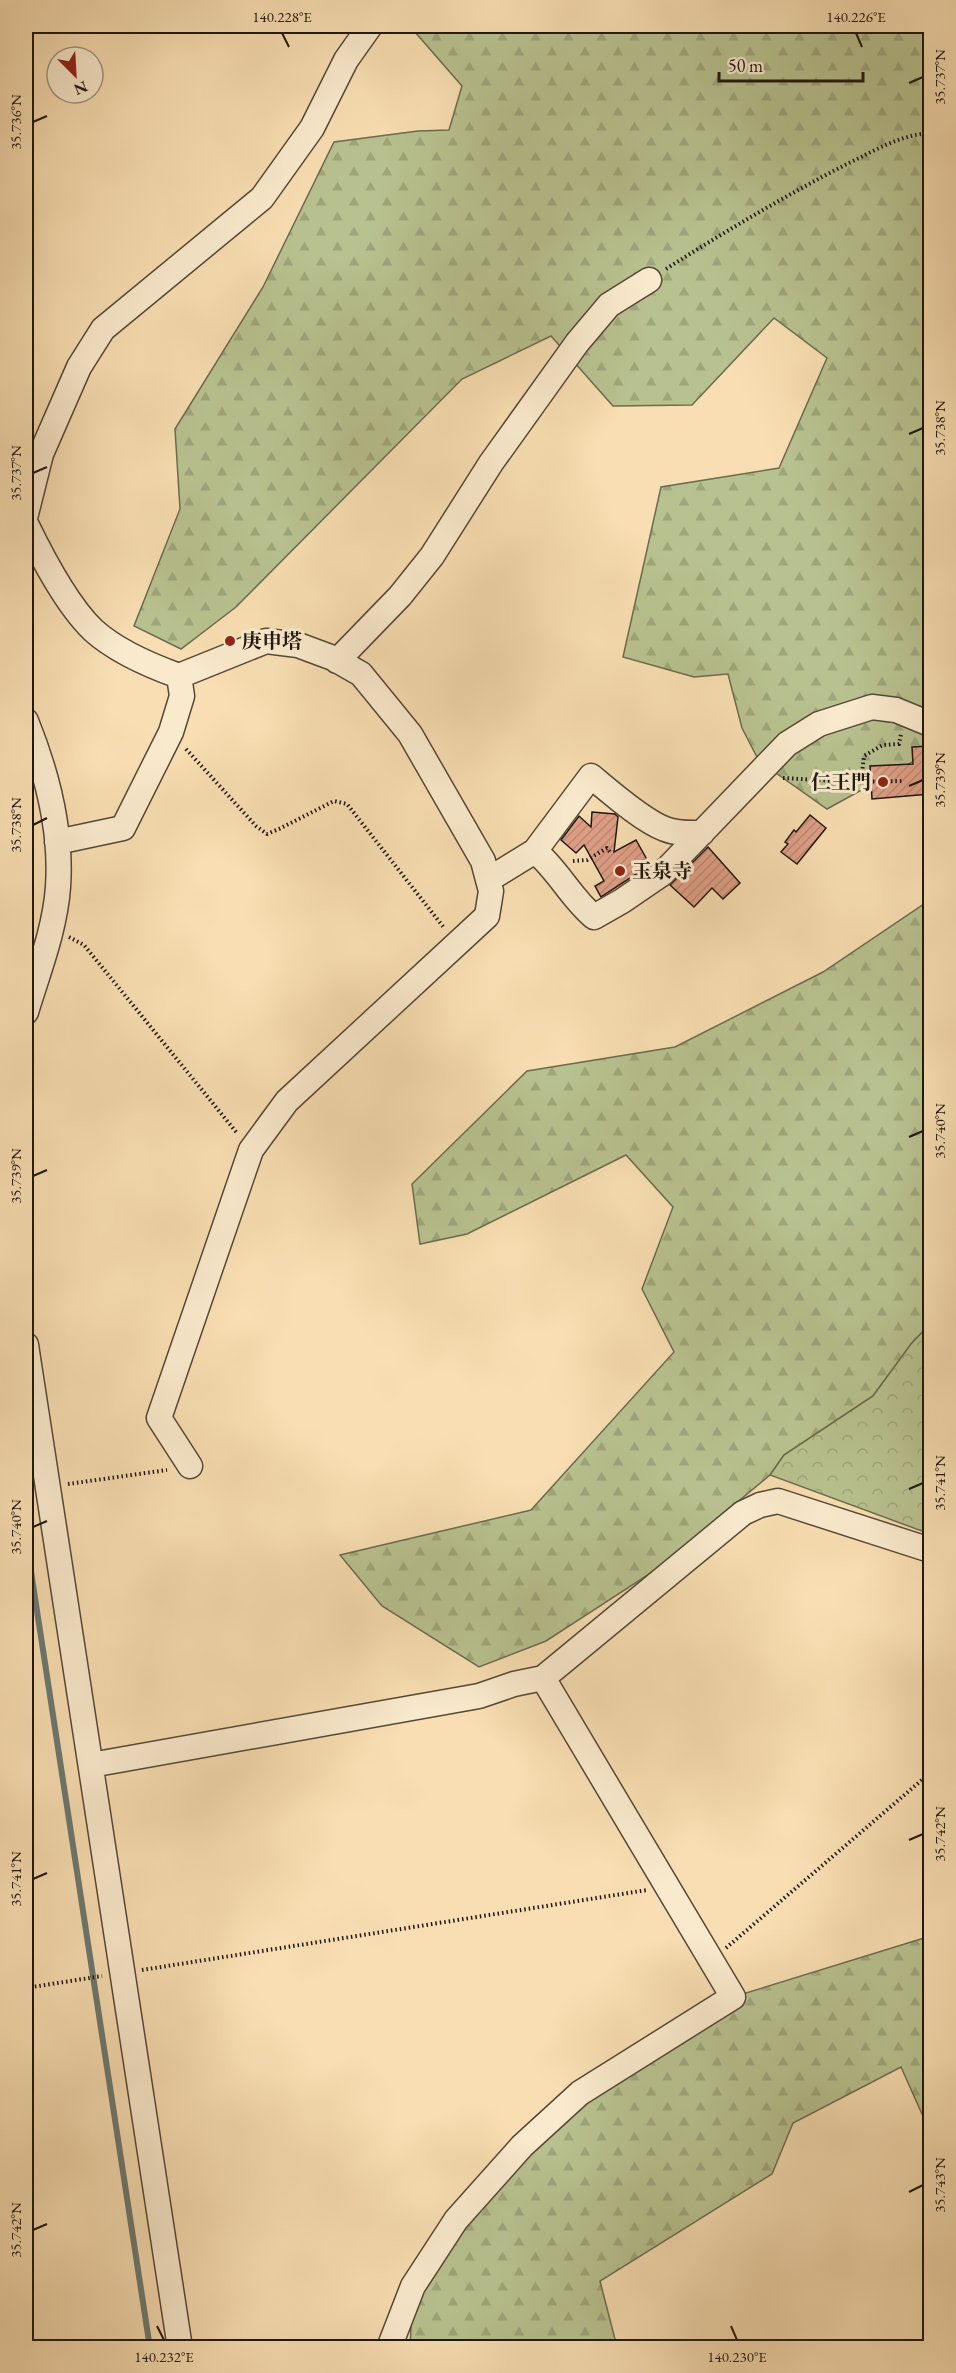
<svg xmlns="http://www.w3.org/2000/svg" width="956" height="2373" font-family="'EB Garamond','Noto Serif JP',serif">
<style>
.forest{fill:url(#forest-firs);stroke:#6c6c4f;stroke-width:1.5}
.park{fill:url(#park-crowns);stroke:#6c6c4f;stroke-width:1.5}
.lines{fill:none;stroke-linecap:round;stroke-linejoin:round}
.stream{stroke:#6c7971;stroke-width:6}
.building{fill:url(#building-hatch);stroke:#1f160e;stroke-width:1.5}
.minor-casing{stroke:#554837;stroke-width:27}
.path{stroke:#1f160e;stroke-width:4;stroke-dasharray:1.5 3;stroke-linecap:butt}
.minor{stroke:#faeacd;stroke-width:24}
.ticks{fill:none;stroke:#1f160e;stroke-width:2}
.poi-dot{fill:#8f2418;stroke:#faeacd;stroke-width:2}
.labels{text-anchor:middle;stroke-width:6;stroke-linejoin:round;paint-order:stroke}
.poi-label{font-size:20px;font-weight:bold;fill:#1f160e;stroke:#faeacd;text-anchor:start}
.neatline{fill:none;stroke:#1f160e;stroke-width:2}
.ticks-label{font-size:15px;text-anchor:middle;fill:#1f160e}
</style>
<defs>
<pattern id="forest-firs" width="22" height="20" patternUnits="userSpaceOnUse" patternTransform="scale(1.5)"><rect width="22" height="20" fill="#b8c290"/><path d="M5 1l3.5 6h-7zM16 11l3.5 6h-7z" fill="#9ea67b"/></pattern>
<pattern id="park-crowns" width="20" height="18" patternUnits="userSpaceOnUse" patternTransform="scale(1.5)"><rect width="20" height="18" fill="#b8c290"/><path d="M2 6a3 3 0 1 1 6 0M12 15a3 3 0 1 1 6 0" fill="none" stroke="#9ea67b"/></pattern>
<pattern id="building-hatch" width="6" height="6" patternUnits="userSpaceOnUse" patternTransform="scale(1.5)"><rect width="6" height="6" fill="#df9f87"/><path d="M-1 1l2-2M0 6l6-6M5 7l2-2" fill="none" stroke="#bf8873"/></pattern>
</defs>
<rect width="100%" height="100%" fill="#f8deb2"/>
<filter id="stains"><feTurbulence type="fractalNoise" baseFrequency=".00333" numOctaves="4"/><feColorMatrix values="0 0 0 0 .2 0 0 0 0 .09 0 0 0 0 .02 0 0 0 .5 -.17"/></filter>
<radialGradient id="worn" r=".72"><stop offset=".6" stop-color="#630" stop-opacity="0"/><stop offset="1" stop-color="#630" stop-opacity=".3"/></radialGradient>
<path class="forest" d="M417,26H930V765L923,756L827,809L759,761L742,728L728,674L694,677L623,657L661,487L779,468L827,358L774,318L692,405L613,406L551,336L462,379L236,607L181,649L134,626L180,509L175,429L263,287L334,142L418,131L449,130L462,86L415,32Z
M930,900V1324L911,1344L873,1396L784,1455L770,1475L657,1569L546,1641L479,1667L382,1606L340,1555L531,1510L674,1352L642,1289L673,1207L626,1155L467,1234L420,1244L412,1184L527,1071L675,1047L823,972Z
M924,1938L930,1939V2132L901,2067L793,2123L772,2174L600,2281L617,2347L410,2348L413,2286L580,2093L733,1997Z"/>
<path class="park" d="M930,1324V1534L770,1475L784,1455L873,1396L911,1344Z"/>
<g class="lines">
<path class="stream" d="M26,1539L150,2348"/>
</g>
<path class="building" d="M930,746V794L872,799L870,766L913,764L912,747Z
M592,812L615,814L618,817L614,852L636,840L650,865L601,897L595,886L604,881L584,845L576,853L561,840L579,816L591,827Z
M810,815L826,828L797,864L781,852L788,844L785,842L794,830L796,832Z
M708,847L740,883L723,899L712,888L694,907L670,885Z"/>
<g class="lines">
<g class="minor-casing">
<path id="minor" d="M26,514L41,454L79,367L103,329L262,198L312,128L346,60L370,26
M26,524C42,557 66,604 93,630C115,650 151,666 179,676L266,641L298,645L333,658L361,674L410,734L483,861L491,891L487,916L287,1101L251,1150L159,1418L190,1466
M337,661L400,596L432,556L491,463L577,343L609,305L649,280
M26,721C47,773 62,830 58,887C55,930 38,972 26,1012
M57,842L123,828L171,732L182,696L179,676
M535,851L591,776C609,791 643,821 665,829C677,834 690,833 702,833
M488,880L535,851C558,870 571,898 594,917L622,901L663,873L787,744L819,724L872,707L896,710L930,724
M26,1345L180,2348
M91,1765L479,1696L514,1684L543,1678L743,1513L760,1505L778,1501L930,1550
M389,2348L413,2286L456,2220L522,2146L580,2093L733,1997L543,1678"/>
</g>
<path class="path" d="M666,269C726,231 786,195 849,163C876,150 900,135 930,133
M186,749L256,826L267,834L279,829L334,801L347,804L445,929
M783,778L851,782L902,781
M861,782L864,756L883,745L899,744L901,734
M573,861L587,860L607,848L610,852
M69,937L84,945L237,1133
M68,1484L167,1470
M726,1948L930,1773
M142,1970L647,1890
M26,1988L102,1976"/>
<use href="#minor" class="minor"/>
</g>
<path class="ticks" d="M282,33L289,47M856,33L862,47M909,83L923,77M33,122L47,116M909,434L923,428M33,473L47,467M909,786L923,780M33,825L47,818M909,1137L923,1131M33,1176L47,1170M909,1489L923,1483M33,1527L47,1521M909,1840L923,1834M33,1879L47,1873M909,2192L923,2185M33,2230L47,2224M157,2326L164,2340M731,2326L737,2340"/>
<g class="poi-dot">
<circle cx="230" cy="641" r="6"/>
<circle cx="883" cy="782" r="6"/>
<circle cx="620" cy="871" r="6"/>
</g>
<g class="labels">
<g class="poi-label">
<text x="242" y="648">庚申塔</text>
<text x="871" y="789" text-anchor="end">仁王門</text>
<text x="632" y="878">玉泉寺</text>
</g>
</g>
<rect width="956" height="2373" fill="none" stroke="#f8deb2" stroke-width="66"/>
<g transform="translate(75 75) rotate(156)"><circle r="28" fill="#faeacd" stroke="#a29581" stroke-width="1.5"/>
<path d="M0-4.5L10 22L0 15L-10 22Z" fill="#8f2418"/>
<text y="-9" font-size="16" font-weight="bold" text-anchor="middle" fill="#1f160e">N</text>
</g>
<path d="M719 72v9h144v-9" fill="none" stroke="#1f160e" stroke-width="3"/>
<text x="728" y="72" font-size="18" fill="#1f160e" stroke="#faeacd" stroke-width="4.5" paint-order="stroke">50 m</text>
<rect x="33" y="33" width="890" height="2307" class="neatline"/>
<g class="ticks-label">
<text x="282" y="22">140.228°E</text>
<text x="856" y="22">140.226°E</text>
<text transform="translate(940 77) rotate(-90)" y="5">35.737°N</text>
<text transform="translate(16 122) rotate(-90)" y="5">35.736°N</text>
<text transform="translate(940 428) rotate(-90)" y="5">35.738°N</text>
<text transform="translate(16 473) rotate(-90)" y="5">35.737°N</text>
<text transform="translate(940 780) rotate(-90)" y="5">35.739°N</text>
<text transform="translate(16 825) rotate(-90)" y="5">35.738°N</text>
<text transform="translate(940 1131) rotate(-90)" y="5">35.740°N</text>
<text transform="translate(16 1176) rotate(-90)" y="5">35.739°N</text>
<text transform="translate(940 1483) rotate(-90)" y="5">35.741°N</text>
<text transform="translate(16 1527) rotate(-90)" y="5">35.740°N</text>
<text transform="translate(940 1834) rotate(-90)" y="5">35.742°N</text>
<text transform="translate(16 1879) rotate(-90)" y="5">35.741°N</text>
<text transform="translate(940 2185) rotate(-90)" y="5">35.743°N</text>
<text transform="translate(16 2230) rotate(-90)" y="5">35.742°N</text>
<text x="164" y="2362">140.232°E</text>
<text x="737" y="2362">140.230°E</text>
</g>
<rect width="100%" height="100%" filter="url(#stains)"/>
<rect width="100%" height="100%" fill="url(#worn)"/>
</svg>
